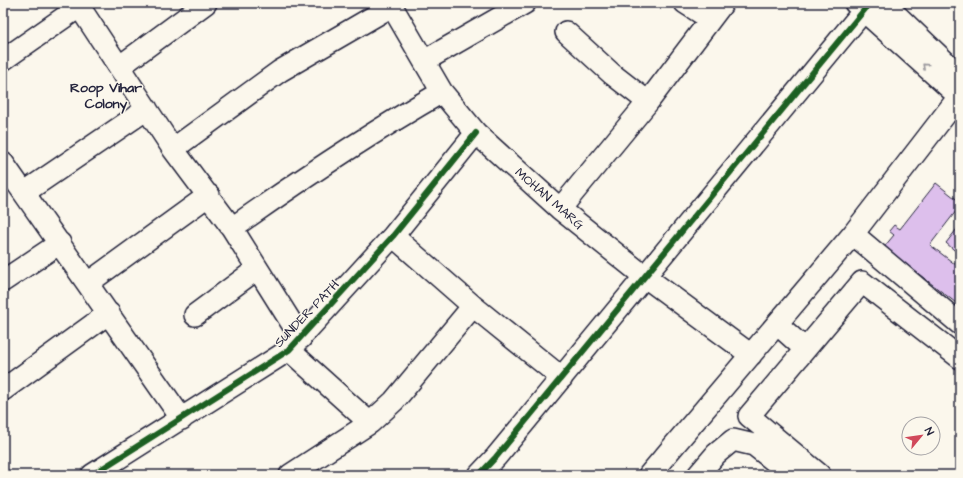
<svg xmlns="http://www.w3.org/2000/svg" width="963" height="478" font-family="'Architects Daughter',sans-serif">
<style>
.building{fill:#ddbfec;stroke:#22223b}
.lines{fill:none;stroke-linecap:round;stroke-linejoin:round}
.minor-casing{stroke:#22223b;stroke-width:24}
.minor{stroke:#fbf7ec;stroke-width:21}
.cycleway-casing{stroke:#fbf7ec;stroke-width:8}
.cycleway{stroke:#1b5e20;stroke-width:6}
.oneway{stroke:#99979c}
.labels{text-anchor:middle;stroke-width:3;stroke-linejoin:round;paint-order:stroke}
.street-label{font-size:13px;fill:#22223b;stroke:#fbf7ec}
.neighbourhood-label{font-size:14px;font-weight:bold;fill:#22223b;stroke:#fbf7ec}
</style>
<rect width="100%" height="100%" fill="#fbf7ec"/>
<filter id="ink" filterUnits="userSpaceOnUse"><feTurbulence type="fractalNoise" baseFrequency=".025" numOctaves="2"/><feDisplacementMap in="SourceGraphic" scale="8" xChannelSelector="R" yChannelSelector="G"/><feConvolveMatrix kernelMatrix="1 2 1 2 8 2 1 2 1" color-interpolation-filters="sRGB"/></filter>
<g filter="url(#ink)">
<path class="building" d="M936,183L960,202V206L930,245L960,268V306L884,247L894,235L889,231L894,225L900,229Z
M960,225V255L946,243Z"/>
<g class="lines">
<g class="minor-casing">
<path id="minor" d="M77,3L173,149L232,228L301,338
M390,3L442,92L476,133L560,209L644,276L751,355
M685,3L710,19
M855,3L954,92
M884,3L960,76
M566,32L612,74L648,102
M3,60L79,7
M424,61L525,3
M119,67L206,3
M173,149L280,71L392,6
M3,163L182,419
M25,192L147,109
M560,209L648,102L723,3
M232,228C300,180 369,134 442,92
M853,234L960,324
M393,236L473,306L562,378
M3,281L60,243
M88,283L209,195
M195,315L257,269
M777,324L805,349
M289,350L370,423L394,401L473,306
M3,390L109,313
M92,475L289,350L393,236L476,133
M290,475L370,423
M479,475L496,457L870,3
M649,475L853,234L958,98
M698,475L716,454L733,440L754,445L792,475
M820,475L749,416L862,282L960,358"/>
</g>
<use href="#minor" class="minor"/>
<g class="cycleway-casing">
<path id="cycleway" d="M92,475L289,350L393,236L476,133
M479,475L496,457L870,3"/>
</g>
<use href="#cycleway" class="cycleway"/>
</g>
<defs><path id="oneway-chevron" d="M-2-3.5L2.5 0L-2 3.5" fill="none" stroke-width="1.6" stroke-linecap="round" stroke-linejoin="round"/></defs>
<use class="oneway" href="#oneway-chevron" transform="translate(925 66) rotate(-138)"/>
</g>
<g class="labels">
<g class="street-label">
<text transform="translate(550 198) rotate(41)" y="5">MOHAN MARG</text>
<text transform="translate(306 313) rotate(-46)" y="5">SUNDER PATH</text>
</g>
<g class="neighbourhood-label">
<text x="106" y="92">Roop Vihar<tspan x="106" dy="16">Colony</tspan></text>
</g>
</g>
<rect width="963" height="478" fill="none" stroke="#fbf7ec" stroke-width="16"/>
<rect x="8" y="8" width="947" height="462" fill="none" stroke="#22223b" stroke-width="1.5" filter="url(#ink)"/>
<g transform="translate(921 436) rotate(61)"><circle r="19" fill="#fbf7ec" stroke="#a4a2a5"/>
<path d="M0-3L7 15L0 10L-7 15Z" fill="#d1495b"/>
<text y="-6" font-size="11" font-weight="bold" text-anchor="middle" fill="#22223b">N</text>
</g>
</svg>
